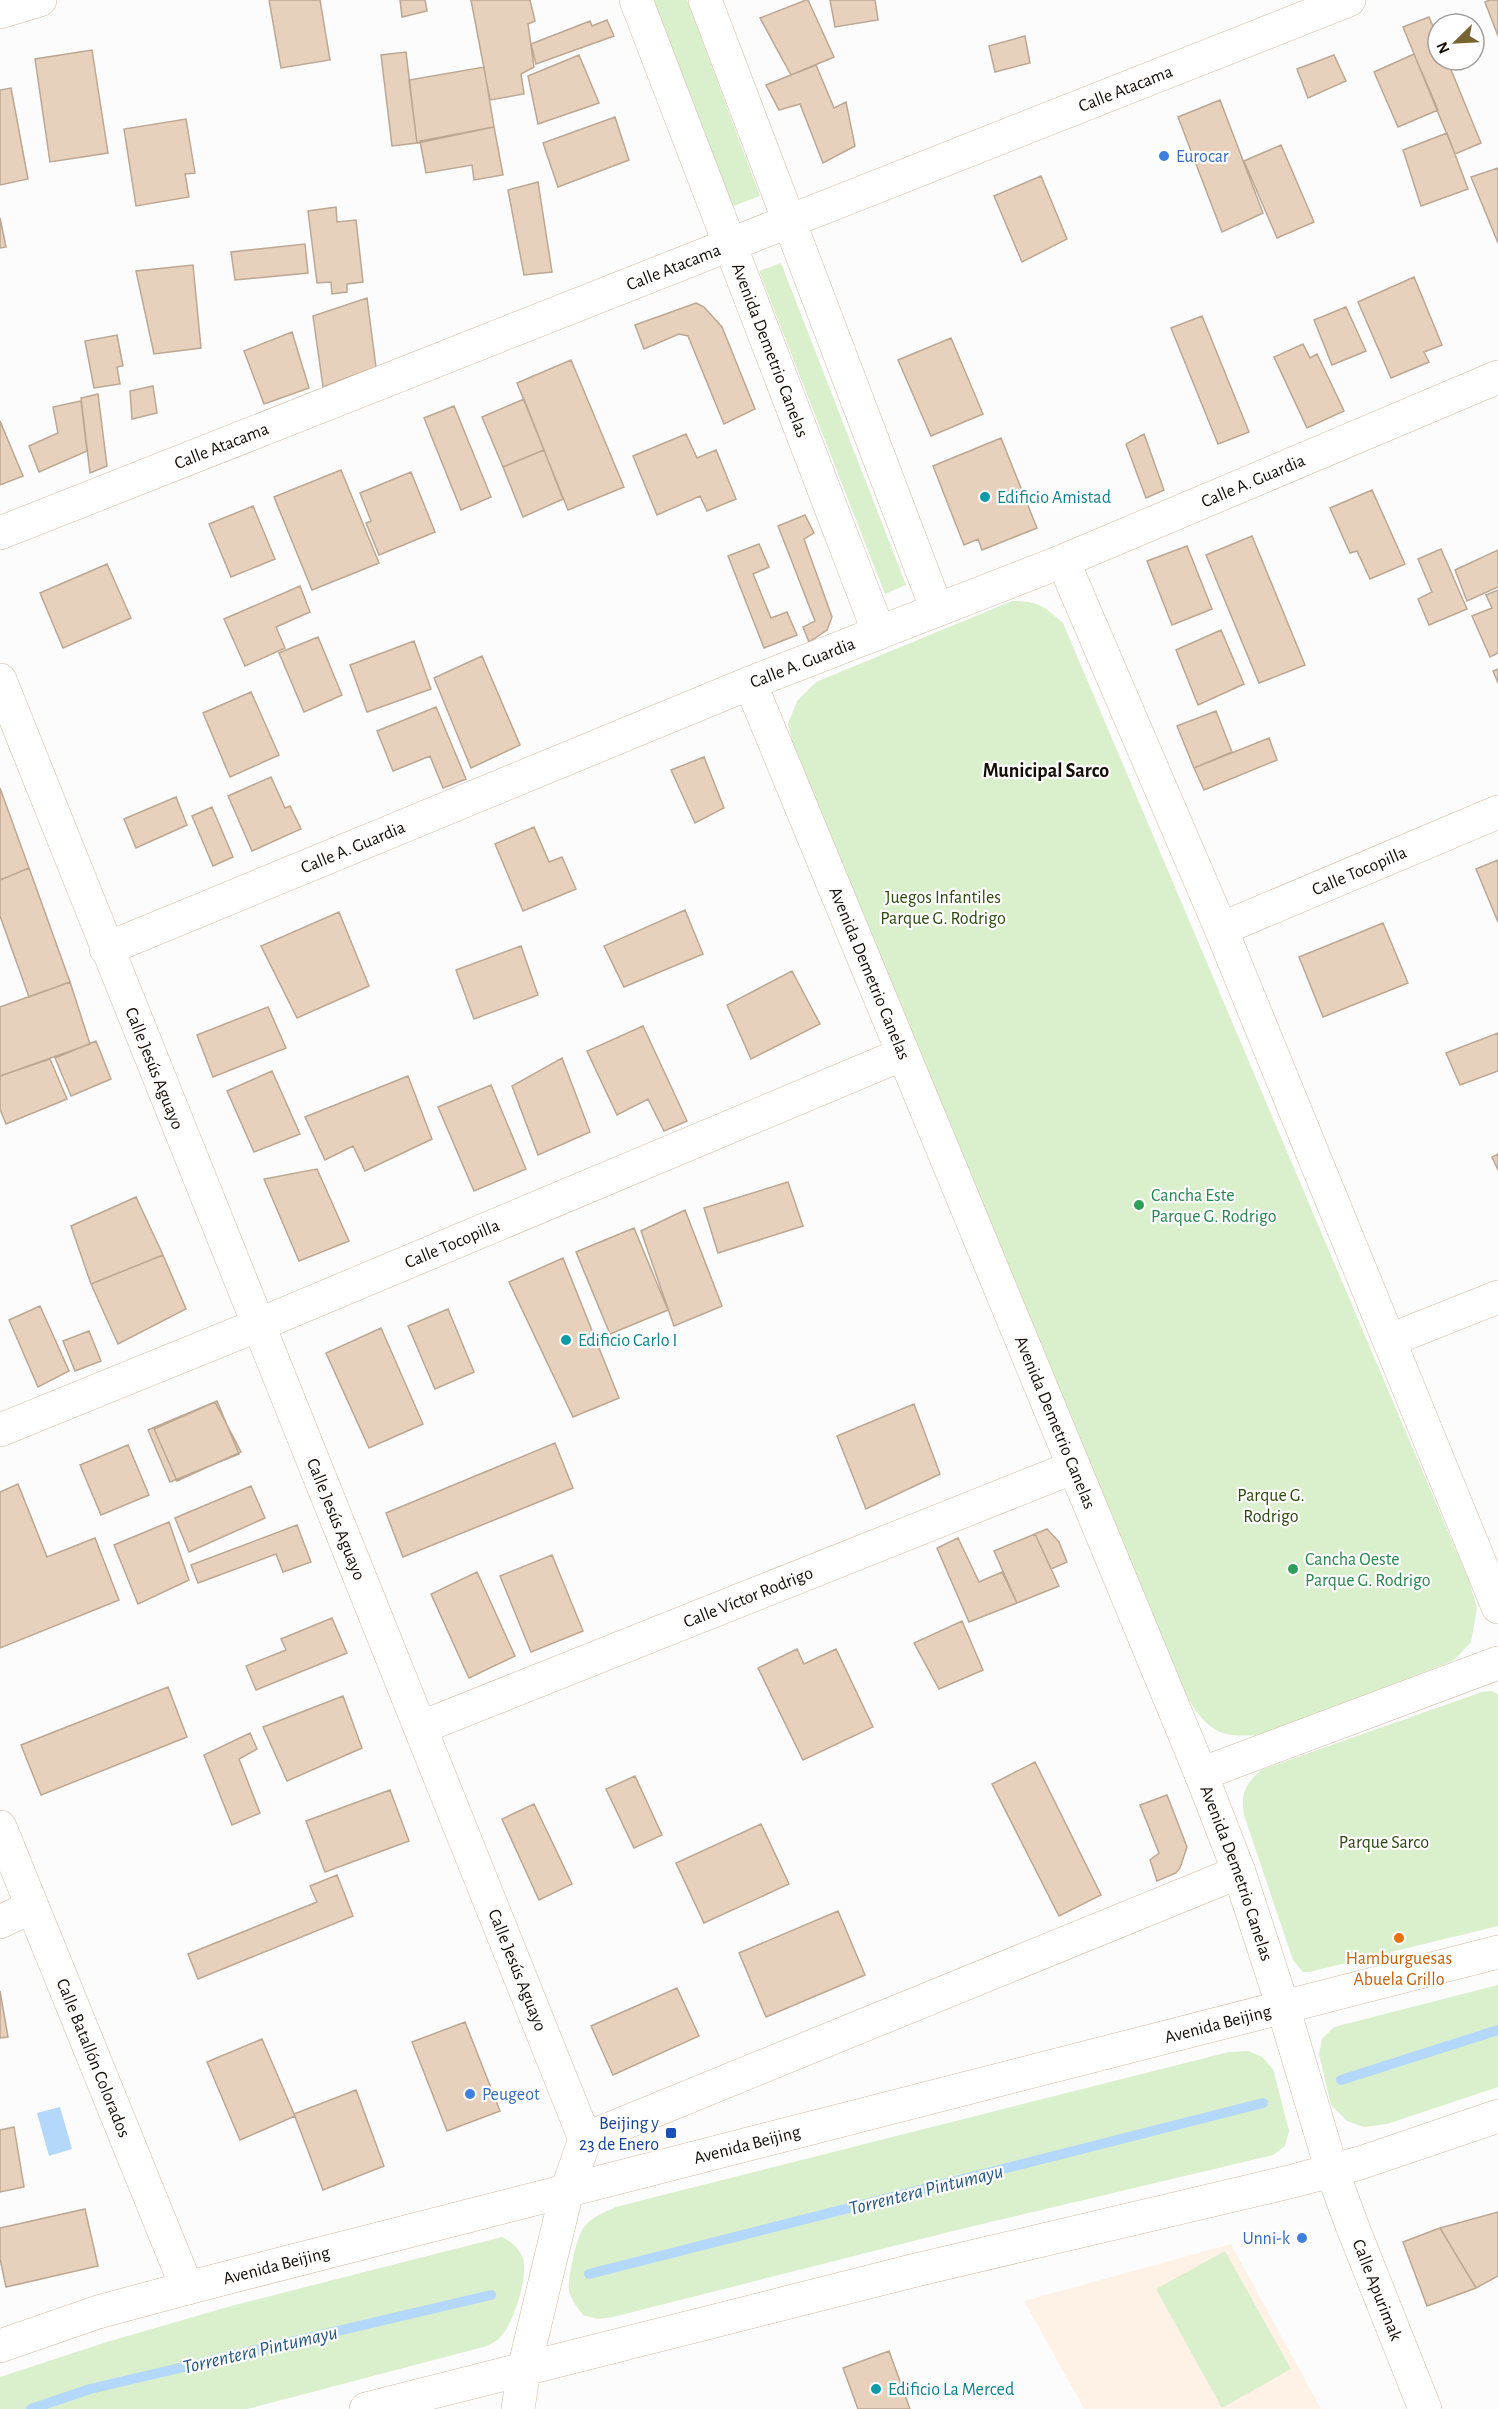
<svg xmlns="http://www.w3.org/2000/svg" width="1498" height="2409" font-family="'Alegreya Sans',sans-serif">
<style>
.built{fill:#fef2e7}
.green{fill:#daefcb}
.water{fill:#b4d8fb}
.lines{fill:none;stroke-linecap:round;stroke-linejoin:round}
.stream{stroke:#b4d8fb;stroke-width:10}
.building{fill:#e8d1bc;stroke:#bca793;stroke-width:1.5}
.street-casing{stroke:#d1bca7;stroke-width:34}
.primary-casing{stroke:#d1bca7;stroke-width:34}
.street{stroke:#fff;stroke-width:33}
.primary{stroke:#fff;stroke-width:33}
.shop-dot{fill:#3f7fe0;stroke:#fff;stroke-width:2}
.culture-dot{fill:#0f9aa8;stroke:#fff;stroke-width:2}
.leisure-dot{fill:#2e9e5b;stroke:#fff;stroke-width:2}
.food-dot{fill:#e8710a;stroke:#fff;stroke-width:2}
.transit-dot{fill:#1a4fb4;stroke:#fff;stroke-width:2}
.labels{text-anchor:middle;stroke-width:4.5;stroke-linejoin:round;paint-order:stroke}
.street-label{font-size:18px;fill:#150e07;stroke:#fff}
.shop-label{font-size:18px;fill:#366cbe;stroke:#fff;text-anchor:start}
.culture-label{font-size:18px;fill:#0d838f;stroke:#fff;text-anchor:start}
.park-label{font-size:18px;fill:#2c490d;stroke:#fff}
.leisure-label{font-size:18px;fill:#27864d;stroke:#fff;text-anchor:start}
.food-label{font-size:18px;fill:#c56008;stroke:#fff}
.transit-label{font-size:18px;fill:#164399;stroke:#fff;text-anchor:end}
.neighbourhood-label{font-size:20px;font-weight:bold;fill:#150e07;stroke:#fff}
.water-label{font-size:20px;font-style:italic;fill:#245784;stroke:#fff}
</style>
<rect width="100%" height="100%" fill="#fcfcfc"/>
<path class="built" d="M1231,2244L1321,2409H1084L1024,2301Z"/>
<path class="green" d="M654,0H687L760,196L731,207Z
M781,263L906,585L885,594L759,271Z
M1012,601C1038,601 1044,606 1063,623L1469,1581L1477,1608L1471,1642L1453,1661L1260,1735C1217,1738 1208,1731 1185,1694L794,749L788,724L797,701L816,682Z
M1492,1691L1498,1694V1926L1309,1972H1303L1293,1960L1244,1815C1241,1793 1244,1786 1261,1770L1482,1692Z
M1498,1985V2087L1387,2124L1364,2127L1347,2121L1331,2105L1319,2054L1322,2039L1334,2027Z
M1248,2051L1262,2057L1273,2069L1289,2131L1285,2146L1273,2155L957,2230L613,2317L598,2319L583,2315C578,2308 571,2300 569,2291C567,2281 577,2234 584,2227C592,2217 605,2212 616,2207L1229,2052Z
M502,2237C511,2242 517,2246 522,2256C530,2272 514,2322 502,2335C499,2340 492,2343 487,2346L247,2409H0V2377L107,2342L231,2306Z
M1225,2251L1291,2369L1222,2408L1156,2289Z"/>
<path class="water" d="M60,2107L72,2149L49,2156L37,2113Z"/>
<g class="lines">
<path class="stream" d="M1341,2080L1498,2030
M589,2274L1263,2103
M31,2409L90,2389L491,2295"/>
</g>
<path class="building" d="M269,0H320L330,60L281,68Z
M400,0H425L427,11L402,17Z
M471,0H530L535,21L528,24L534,67L521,74L524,94L490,100Z
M806,0H808L834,57L791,75L760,18Z
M830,0H875L878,20L835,27Z
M1489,0H1498V36L1485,2Z
M1429,17L1438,38V60H1447L1481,143L1455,154L1403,27Z
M607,20L614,36L536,64L531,44L590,21L592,26Z
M1025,36L1030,63L995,72L989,46Z
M92,50L108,153L50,162L35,59Z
M406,52L417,143L392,146L381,55Z
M1414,54L1438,110L1398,127L1374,72Z
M579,55L599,103L538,124L528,76Z
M1334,55L1346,81L1308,98L1297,69Z
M816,65L834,108L846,102L855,146L823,163L800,104L779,110L766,85Z
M484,67L494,127L417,143L409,80Z
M11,88L28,179L0,185V90Z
M1220,100L1263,213L1222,232L1178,117Z
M615,117L629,160L558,187L543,143Z
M186,119L195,173L185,174L189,197L136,206L124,129Z
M494,127L503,175L474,180L472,165L426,173L420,141Z
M1447,133L1468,189L1421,206L1403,150Z
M1281,145L1314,222L1277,238L1244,161Z
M1498,168V243L1471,177Z
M1041,176L1067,239L1022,262L994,196Z
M538,182L552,272L524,275L508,190Z
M336,207L337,222L356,220L363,282L347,284V292L332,294L331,282L317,283L308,211Z
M0,218L6,247L0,248Z
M305,244L308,273L235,280L231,252Z
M193,265L201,348L154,354L136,271Z
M1414,277L1442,345L1424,352L1429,362L1391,378L1358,302Z
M367,298L376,367L323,387L313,316Z
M696,303L704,307L722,327L755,409L724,424L688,336L679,334L644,349L635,325Z
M1346,307L1366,351L1332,365L1314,320Z
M1202,316L1249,432L1218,444L1171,328Z
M292,332L309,388L264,404L244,351Z
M117,335L123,366L117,367L120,384L94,388L85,341Z
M951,338L983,414L931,436L898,360Z
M1303,344L1310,358L1317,354L1344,411L1307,428L1274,357Z
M571,360L624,487L568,510L517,383Z
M153,386L157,413L132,419L130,391Z
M98,394L107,466L90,473L81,398Z
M524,399L544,450L503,467L482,417Z
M81,401L87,451L39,472L29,446L58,433L53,407Z
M454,406L491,497L461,510L424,418Z
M0,421L23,476L0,485Z
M686,434L697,458L716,450L736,499L707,511L700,496L657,515L633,456Z
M1144,434L1164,490L1146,498L1126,444Z
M1001,438L1037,528L982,550L978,539L964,545L933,466Z
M544,450L563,499L523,517L503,467Z
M341,470L379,563L312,590L274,497Z
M411,472L435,532L379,555L366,523L371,521L360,493Z
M1372,490L1405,564L1370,579L1357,551L1350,553L1330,508Z
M253,506L275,559L231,577L209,524Z
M805,515L814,533L804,539L832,617L827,630L809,642L803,627L815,621L778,526Z
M1252,536L1305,665L1259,683L1206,555Z
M759,544L769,567L753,574L771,618L787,612L797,635L764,648L728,556Z
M1187,546L1212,609L1172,625L1147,561Z
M1441,549L1467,609L1429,625L1418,599L1432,592L1418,559Z
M1498,550V587L1467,601L1455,570Z
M107,564L131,618L63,648L40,593Z
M300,586L310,612L276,627L285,648L245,666L224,619Z
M1498,590V653L1490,657L1472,616L1492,608L1486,595Z
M1221,630L1244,684L1198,705L1176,650Z
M318,637L342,695L304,712L279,653Z
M414,641L431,689L367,712L350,665Z
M482,656L520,745L471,768L434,678Z
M1498,669V683L1493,671Z
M251,692L279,755L230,777L203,713Z
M436,707L466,779L443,788L430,756L393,771L377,731Z
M1216,711L1232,752L1194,768L1177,726Z
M1269,738L1277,760L1204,790L1194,768Z
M704,757L724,808L695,823L671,770Z
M271,777L285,808L290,806L301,829L252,851L228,796Z
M0,788L29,868L0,880Z
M176,797L187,825L136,848L124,819Z
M212,807L233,857L213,866L192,816Z
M534,827L549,862L562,857L576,889L523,911L495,844Z
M1498,860V922L1476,869Z
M29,868L70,982L29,997L0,916V880Z
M685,910L703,954L624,987L604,946Z
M339,912L369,986L297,1018L261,946Z
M1383,923L1408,983L1323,1017L1299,957Z
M521,946L538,995L474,1019L456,970Z
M792,971L820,1024L751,1059L727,1005Z
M70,982L90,1044L0,1076V1007Z
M268,1007L286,1048L213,1077L197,1035Z
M643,1026L687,1121L664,1131L648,1099L617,1115L587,1051Z
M1498,1033V1071L1460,1085L1446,1053Z
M96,1041L111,1079L71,1096L55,1058Z
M562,1058L590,1132L538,1155L512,1086Z
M50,1059L67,1099L6,1124L0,1109V1076Z
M272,1071L300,1134L254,1152L227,1091Z
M408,1076L432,1139L365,1171L353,1146L325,1160L305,1117Z
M491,1085L526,1169L474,1191L438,1107Z
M1498,1154V1170L1492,1157Z
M317,1169L349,1241L299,1261L264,1179Z
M788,1182L803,1226L718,1253L704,1208Z
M136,1197L163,1255L91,1284L71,1226Z
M685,1210L722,1306L674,1326L641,1231Z
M634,1228L668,1310L610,1334L576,1252Z
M163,1255L186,1309L118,1344L91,1284Z
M563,1258L619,1398L573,1417L509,1282Z
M40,1306L69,1371L38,1387L9,1320Z
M448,1309L474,1372L435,1389L408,1326Z
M381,1328L423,1424L369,1448L326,1353Z
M89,1331L101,1361L75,1371L63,1341Z
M217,1401L239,1454L170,1482L148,1430Z
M215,1402L241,1452L177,1481L154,1429Z
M914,1404L940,1474L866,1509L837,1436Z
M555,1443L573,1488L403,1557L386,1513Z
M128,1445L149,1495L101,1515L80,1465Z
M18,1484L47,1557L95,1538L119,1600L0,1648V1492Z
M251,1486L265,1518L189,1552L175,1518Z
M169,1522L189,1580L138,1604L114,1545Z
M297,1525L311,1562L283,1572L276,1554L198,1583L191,1565Z
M1047,1529L1059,1542L1067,1562L1051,1569L1035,1534Z
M1035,1534L1059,1586L1017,1603L994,1551Z
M958,1538L979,1582L1002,1572L1017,1603L969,1622L937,1548Z
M552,1555L583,1631L531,1652L500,1576Z
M477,1572L515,1656L469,1678L431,1594Z
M332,1618L347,1653L256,1690L246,1666L286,1650L281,1639Z
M962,1621L983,1670L939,1689L914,1643Z
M797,1649L804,1664L836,1649L873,1727L803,1760L758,1668Z
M168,1687L187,1737L41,1795L21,1745Z
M343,1696L362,1748L287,1781L263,1727Z
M250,1733L257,1749L239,1759L260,1813L232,1825L204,1755Z
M1035,1762L1101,1895L1059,1916L992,1784Z
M635,1776L662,1835L634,1848L606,1789Z
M390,1790L409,1841L325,1872L306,1821Z
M1167,1795L1187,1847L1180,1868L1176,1873L1157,1881L1150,1860L1159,1853L1140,1805Z
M534,1804L572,1884L539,1900L502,1819Z
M761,1824L789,1884L704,1923L676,1863Z
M337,1875L353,1916L198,1979L188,1954L317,1902L310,1886Z
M838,1911L865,1975L766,2017L739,1953Z
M677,1988L699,2036L613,2075L591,2026Z
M0,1991L8,2037L0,2038Z
M465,2022L500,2111L447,2131L412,2042Z
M262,2039L295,2116L240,2140L207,2062Z
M356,2090L384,2166L323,2190L294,2114Z
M14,2127L24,2187L0,2192V2130Z
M85,2209L98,2266L6,2287L0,2259V2228Z
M1498,2212V2276L1476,2288L1440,2228Z
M1440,2228L1476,2288L1427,2306L1403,2242Z
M889,2351L910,2409H858L843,2368Z"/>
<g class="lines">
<g class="street-casing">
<g id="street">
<path id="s1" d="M636,0L879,633"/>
<path d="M705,0L937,610"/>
<path d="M0,12L40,0"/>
<path id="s2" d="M0,533L1349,0"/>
<path d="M1063,561L1221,929L1498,1607"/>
<path id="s3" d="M0,680C192,1167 392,1652 585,2139L567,2191L524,2369L518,2409"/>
<path id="s4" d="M750,683L1201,1774L1239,1872L1283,2007L1332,2171L1353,2228L1425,2409"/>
<path id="s5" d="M1221,929L1498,812"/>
<path id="s6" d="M106,949L750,683L1063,561L1498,377"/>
<path d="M1390,1340L1498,1297"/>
<path id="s7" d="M0,1430L258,1325L903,1054"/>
<path id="s8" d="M422,1727L1074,1467"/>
<path d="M1201,1774L1498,1663"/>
<path id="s9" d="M0,1827L187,2288"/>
<path d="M0,1922L31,1907"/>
<path d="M585,2139L1239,1872"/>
</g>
</g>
<g class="primary-casing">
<g id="primary">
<path id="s10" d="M0,2346L98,2312L187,2288L1498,1952"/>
<path d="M366,2409L916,2270L1293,2181L1360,2163L1498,2116"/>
</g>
</g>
<use href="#street" class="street"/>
<use href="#primary" class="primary"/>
</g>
<g class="shop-dot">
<circle cx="1164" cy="156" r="6"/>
<circle cx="470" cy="2094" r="6"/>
<circle cx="1302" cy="2238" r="6"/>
</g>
<g class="culture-dot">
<circle cx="985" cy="497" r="6"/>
<circle cx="566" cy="1340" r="6"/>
<circle cx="876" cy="2389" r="6"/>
</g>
<g class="leisure-dot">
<circle cx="1139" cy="1205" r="6"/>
<circle cx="1293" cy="1569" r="6"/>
</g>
<circle class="food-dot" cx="1399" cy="1938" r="6"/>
<rect class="transit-dot" x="665" y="2127" width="12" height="12" rx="3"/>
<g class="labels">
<g class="street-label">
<text dy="6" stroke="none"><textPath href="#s2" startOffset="1210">Calle Atacama</textPath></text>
<text dy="6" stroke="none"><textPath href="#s2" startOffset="724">Calle Atacama</textPath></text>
<text dy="6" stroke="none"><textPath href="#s1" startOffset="375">Avenida Demetrio Canelas</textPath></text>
<text dy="6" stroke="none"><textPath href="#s2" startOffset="238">Calle Atacama</textPath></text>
<text dy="6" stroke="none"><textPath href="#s6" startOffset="1239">Calle A. Guardia</textPath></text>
<text dy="6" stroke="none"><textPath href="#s6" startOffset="753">Calle A. Guardia</textPath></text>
<text dy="6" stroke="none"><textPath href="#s6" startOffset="267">Calle A. Guardia</textPath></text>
<text dy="6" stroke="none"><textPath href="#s5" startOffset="150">Calle Tocopilla</textPath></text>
<text dy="6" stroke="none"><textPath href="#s4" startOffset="314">Avenida Demetrio Canelas</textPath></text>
<text dy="6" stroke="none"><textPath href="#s3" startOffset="418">Calle Jesús Aguayo</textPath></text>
<text dy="6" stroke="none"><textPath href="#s7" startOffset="489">Calle Tocopilla</textPath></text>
<text dy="6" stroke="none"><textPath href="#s4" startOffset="800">Avenida Demetrio Canelas</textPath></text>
<text dy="6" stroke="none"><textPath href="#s3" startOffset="904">Calle Jesús Aguayo</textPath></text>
<text dy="6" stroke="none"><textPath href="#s8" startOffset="351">Calle Víctor Rodrigo</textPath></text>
<text dy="6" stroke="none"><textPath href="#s4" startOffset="1286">Avenida Demetrio Canelas</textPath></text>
<text dy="6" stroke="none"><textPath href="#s3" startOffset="1390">Calle Jesús Aguayo</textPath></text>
<text dy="6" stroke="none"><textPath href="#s10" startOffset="1260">Avenida Beijing</textPath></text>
<text dy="6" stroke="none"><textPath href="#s9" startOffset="249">Calle Batallón Colorados</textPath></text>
<text dy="6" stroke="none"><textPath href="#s10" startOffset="774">Avenida Beijing</textPath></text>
<text dy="6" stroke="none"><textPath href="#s10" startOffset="288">Avenida Beijing</textPath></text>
<text dy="6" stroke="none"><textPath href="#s4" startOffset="1726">Calle Apurimak</textPath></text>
</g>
<g class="shop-label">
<text x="1176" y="162">Eurocar</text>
<text x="482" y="2100">Peugeot</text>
<text x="1290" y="2244" text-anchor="end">Unni-k</text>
</g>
<g class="culture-label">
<text x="997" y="503">Edificio Amistad</text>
<text x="578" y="1346">Edificio Carlo I</text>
<text x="888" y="2395">Edificio La Merced</text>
</g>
<g class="park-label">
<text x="943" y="903">Juegos Infantiles<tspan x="943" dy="21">Parque G. Rodrigo</tspan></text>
<text x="1271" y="1501">Parque G.<tspan x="1271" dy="21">Rodrigo</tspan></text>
<text x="1384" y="1848">Parque Sarco</text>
</g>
<g class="leisure-label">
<text x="1151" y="1201">Cancha Este<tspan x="1151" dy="21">Parque G. Rodrigo</tspan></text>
<text x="1305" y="1565">Cancha Oeste<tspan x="1305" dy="21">Parque G. Rodrigo</tspan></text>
</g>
<g class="food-label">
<text x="1399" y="1964">Hamburguesas<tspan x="1399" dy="21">Abuela Grillo</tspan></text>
</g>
<g class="transit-label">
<text x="659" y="2129">Beijing y<tspan x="659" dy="21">23 de Enero</tspan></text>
</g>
<g class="neighbourhood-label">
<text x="1046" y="777">Municipal Sarco</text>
</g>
<g class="water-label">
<text transform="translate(926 2189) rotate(-14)" y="7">Torrentera Pintumayu</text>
<text transform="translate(260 2349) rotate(-13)" y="7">Torrentera Pintumayu</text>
</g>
</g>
<g transform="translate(1456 42) rotate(246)"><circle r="28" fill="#ffffff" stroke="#a19f9c" stroke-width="1.5"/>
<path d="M0-4.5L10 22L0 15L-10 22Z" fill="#786332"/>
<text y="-9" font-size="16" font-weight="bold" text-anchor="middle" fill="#150e07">N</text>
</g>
</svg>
